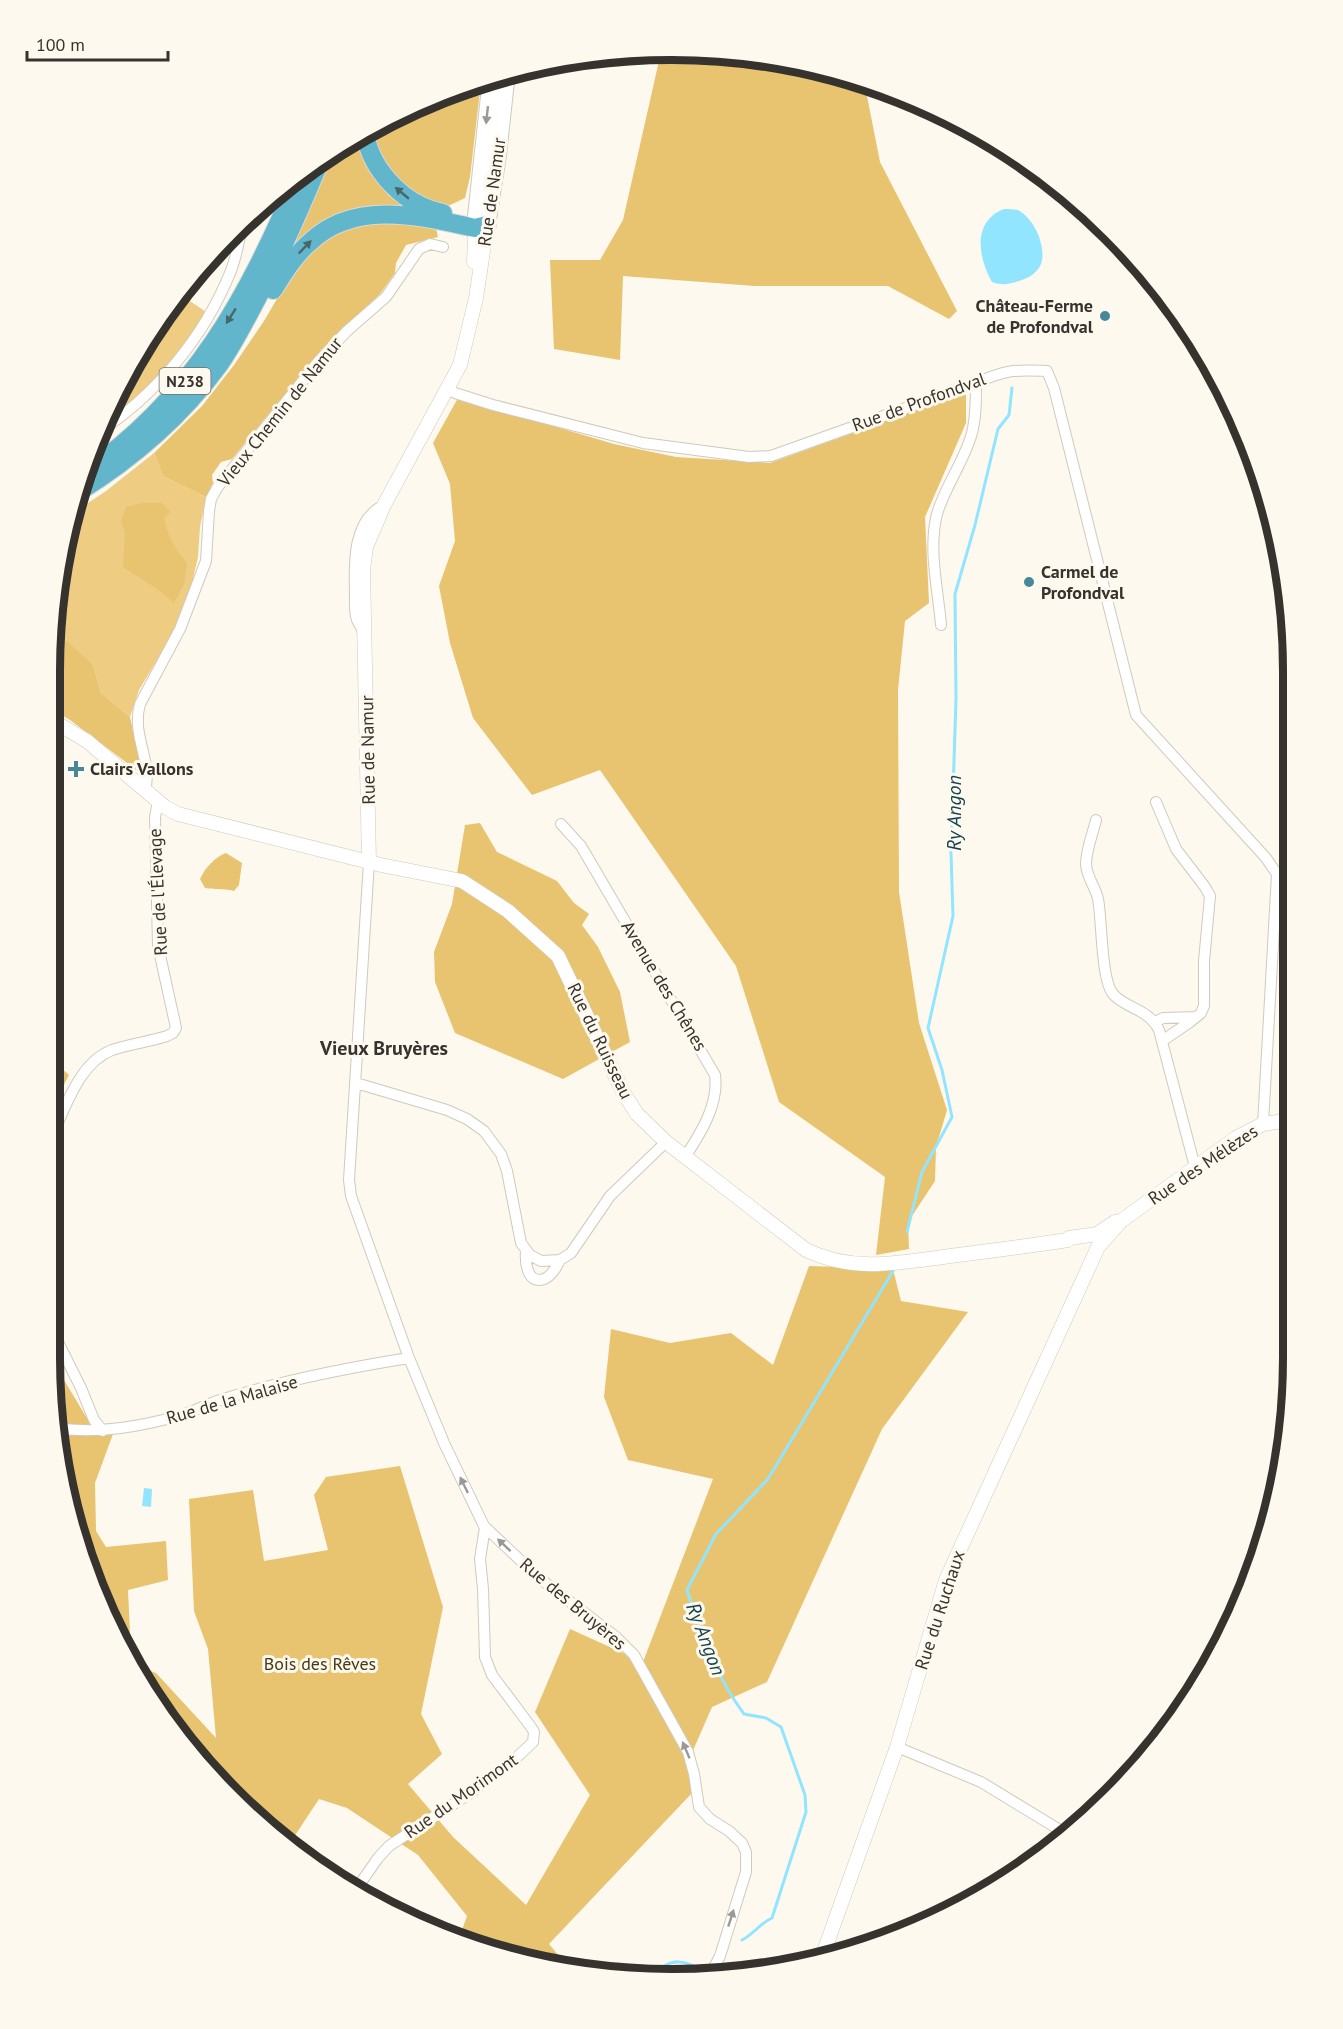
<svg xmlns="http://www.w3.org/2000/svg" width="1343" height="2029" font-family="'PT Sans',sans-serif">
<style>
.green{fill:#eecc81}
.forest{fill:#e8c370}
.water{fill:#91e5fe}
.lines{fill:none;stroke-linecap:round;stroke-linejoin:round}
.stream{stroke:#91e5fe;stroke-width:3}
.minor-casing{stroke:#d0c9bc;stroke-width:12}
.tertiary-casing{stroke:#d0c9bc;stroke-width:15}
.secondary-casing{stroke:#d0c9bc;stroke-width:18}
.trunk-casing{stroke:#dbdad9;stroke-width:20}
.minor{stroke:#fff;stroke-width:10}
.tertiary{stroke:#fff;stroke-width:14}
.secondary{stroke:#fff;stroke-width:16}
.trunk{stroke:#62b6cb;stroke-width:18}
.rail-casing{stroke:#9e9a92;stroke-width:5}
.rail{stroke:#fef9ee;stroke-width:3;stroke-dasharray:9;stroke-linecap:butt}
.oneway{fill:#9a9996}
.oneway2{fill:#48676d}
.poi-dot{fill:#46879a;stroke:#fef9ee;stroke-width:2}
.labels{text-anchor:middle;stroke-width:6;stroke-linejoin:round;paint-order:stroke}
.shield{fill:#fef9ee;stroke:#726e68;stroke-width:1.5}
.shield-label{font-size:16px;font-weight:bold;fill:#36332e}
.street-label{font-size:18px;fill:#36332e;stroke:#fef9ee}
.poi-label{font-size:18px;font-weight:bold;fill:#36332e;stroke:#fef9ee;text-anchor:start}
.park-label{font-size:18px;fill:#483814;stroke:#fef9ee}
.water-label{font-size:20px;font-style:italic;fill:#124451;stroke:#fef9ee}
.neighbourhood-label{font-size:20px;font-weight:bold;fill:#36332e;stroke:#fef9ee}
.rim{fill:none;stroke:#36332e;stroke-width:8}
</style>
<rect width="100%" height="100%" fill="#fef9ee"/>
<path class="green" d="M181,295L212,316L158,390L93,447L113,397Z
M154,453L163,476L206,497L200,527L198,557L190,592L176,628L139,690L130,717L101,693L93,665L55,637V590L73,513L106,491Z"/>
<path class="forest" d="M661,52L753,55L864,81L880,162L957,311L949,319L888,286H755L623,276L620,360L554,349L550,260H600L623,220Z
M481,82L470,177L465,198L446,207C436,203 424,200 415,195C393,181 377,154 372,129L397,113Z
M360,137L366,163L389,196L425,213L364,209L285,258L331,154Z
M389,223L436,228L438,237L406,245L396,263L395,273L380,294L321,350L232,459L221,462L212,475L213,483L206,497L163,476L154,453L202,406L234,365L264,321L295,268L322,240L351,225Z
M966,392V423L925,517L929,603L905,621L898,690L899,892L919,1023L947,1110L936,1147L935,1181L908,1222L909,1249L876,1255L885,1177L779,1102L736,966L600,770L532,795L473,718L450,643L439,586L455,541L450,484L433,443L458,398L614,444L676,457L770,463Z
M141,503H162L171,512L164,517C167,536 175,549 187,563L184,585L174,603L160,591L123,567L125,532L121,521L126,507Z
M55,637L68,642L93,665L101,693L130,717L139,760L147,778L70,720L55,711Z
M480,823L497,852L557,881L574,903L589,914L582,925L598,947L620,992L630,1042L563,1079L455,1033L435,982L434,952L452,904L465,825Z
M226,853L242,863L239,885L234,891C222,888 215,890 205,888L200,879C205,868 215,857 226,853Z
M55,1054L59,1066L69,1075L55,1102Z
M809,1266L893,1269L901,1301L968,1312L882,1429L767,1682L712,1707L691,1755L692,1793L549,1944L569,1968L511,1958L458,1941L467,1916L418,1855L347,1808L319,1799L288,1846L231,1797L155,1703L136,1666L156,1673L216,1738L208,1649L194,1611L189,1499L253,1490L264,1561L328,1550L314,1495L326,1477L400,1466L443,1607L421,1714L442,1754L408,1784L453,1837L526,1905L590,1795L535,1712L570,1629L643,1662L713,1479L628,1460L604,1397L611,1329L670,1343L731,1333L773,1365Z
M55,1365L88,1420L113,1434L95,1483L96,1531L106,1547L166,1541L168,1580L128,1590L131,1655L82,1557L55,1439Z"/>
<path class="water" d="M1004,209C1009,209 1014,209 1018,210C1034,218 1047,247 1041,264C1037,273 1029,278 1019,281C1009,284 1003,286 992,282C978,258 972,221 1004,209Z
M144,1488L152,1489L151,1507L142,1506Z"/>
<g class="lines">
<path class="stream" d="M907,1232L922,1172L952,1117L942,1070L928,1028L953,916L951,853L956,699L955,594L975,525L998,429L1009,415L1012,388
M742,1940C754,1934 759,1924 772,1918L806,1812L805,1795L781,1727L766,1718L744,1714C715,1675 702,1635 687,1590L716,1534L768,1479L893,1271
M653,1977C670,1955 686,1960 707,1973"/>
<g class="minor-casing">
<path id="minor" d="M449,388L455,393L493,405L643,443L749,457L771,456L976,383C1007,369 1014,370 1047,371L1054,388L1136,715L1266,858L1277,874L1263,1124
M99,432C157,394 204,337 230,273C237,257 238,240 244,224
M941,625C938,589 928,549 937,514C945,486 964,462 972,433C976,417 976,400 976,383
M363,633C362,628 359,624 357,620C354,612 355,601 355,592C354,562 353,520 384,505
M145,790C153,761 131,736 140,704L180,629L206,561L209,511L211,499L217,488L318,362L347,331L386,297L419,249L430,244L443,247
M1156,802L1176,849L1205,887L1210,896L1204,961V1006L1201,1013L1190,1022L1162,1041
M1096,820C1093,833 1086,850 1086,864C1086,876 1096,888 1098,899C1102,919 1101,980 1113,994C1126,1009 1148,1008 1159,1030L1195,1167
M561,824L581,846L715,1075C719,1104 701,1133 685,1157
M369,862L349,1180L351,1196L409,1358L444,1443L484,1526L538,1577L616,1637L634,1655L688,1752L694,1774L699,1807L710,1819L729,1831L742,1843L746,1852V1872L720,1956L711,1973
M1155,1022L1163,1018L1196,1017
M356,1083L447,1110L467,1119L484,1131L501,1154L507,1171L521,1243L530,1255L541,1261L560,1260L571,1253L610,1196L666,1142
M55,1129C68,1101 81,1062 112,1050C129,1044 149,1042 167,1036L173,1033L176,1028L158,946L155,817L158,801
M526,1251C525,1262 527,1285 544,1279C552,1276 557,1266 560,1260
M55,1336L81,1388L94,1420L103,1431
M55,1428C99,1434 139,1427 182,1415C195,1411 207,1404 220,1400C281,1381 346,1368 409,1358
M897,1747L981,1782L1068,1835
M357,1888L378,1858L389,1846L472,1792L516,1758L533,1742L534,1732L531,1727L492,1675L485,1657L483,1589L480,1559L485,1527"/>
</g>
<g class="tertiary-casing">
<path id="tertiary" d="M474,262L476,218
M55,722L87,741L165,807L178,814L381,865L462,881L508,911L558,956L623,1092L637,1114L666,1142L806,1250C855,1273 898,1263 950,1256C989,1251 1028,1246 1068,1240L1069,1238L1097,1234L1115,1222L1121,1221
M369,862L363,570L366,547L384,505L460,365L476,298L487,225
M821,1960L897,1747L946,1580L1098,1247L1121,1221L1236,1138L1263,1124L1290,1120"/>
</g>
<g class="secondary-casing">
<path id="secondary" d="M476,216L491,78
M487,225L498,155L507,72"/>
</g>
<g class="trunk-casing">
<path id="trunk" d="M365,133C371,171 405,206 443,213
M273,290C284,273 294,256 309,243C354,199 420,216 475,228L487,225
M82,475C195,397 248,297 300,174
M77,493C132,459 181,417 219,365C231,348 241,329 251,310C277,262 299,212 320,161"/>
</g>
<use href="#minor" class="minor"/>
<use href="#tertiary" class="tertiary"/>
<use href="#secondary" class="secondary"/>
<use href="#trunk" class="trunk"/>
<g class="rail-casing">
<path id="rail" d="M1283,1463L1288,1375"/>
</g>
<use href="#rail" class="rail"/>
</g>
<defs><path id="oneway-solid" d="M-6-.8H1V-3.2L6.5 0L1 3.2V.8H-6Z" transform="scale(1.5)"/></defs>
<g class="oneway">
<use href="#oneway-solid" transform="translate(487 115) rotate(96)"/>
<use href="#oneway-solid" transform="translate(464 1485) rotate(-116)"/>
<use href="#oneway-solid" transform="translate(504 1545) rotate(-137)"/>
<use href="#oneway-solid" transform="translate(686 1750) rotate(-113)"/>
<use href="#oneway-solid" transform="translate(731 1918) rotate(-72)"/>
</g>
<g class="oneway2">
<use href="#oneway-solid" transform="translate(402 193) rotate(-140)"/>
<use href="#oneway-solid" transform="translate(305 247) rotate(-46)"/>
<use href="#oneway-solid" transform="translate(231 316) rotate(122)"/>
</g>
<g class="poi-dot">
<circle cx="1105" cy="316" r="6"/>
<circle cx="1029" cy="582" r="6"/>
<path d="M73 760h6v6h6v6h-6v6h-6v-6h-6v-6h6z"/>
</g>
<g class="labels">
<rect class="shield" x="159.5" y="368" width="51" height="26" rx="4.5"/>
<g class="shield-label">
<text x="185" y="387">N238</text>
</g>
<g class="street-label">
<text transform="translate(492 192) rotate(-82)" y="6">Rue de Namur</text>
<text transform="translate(919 402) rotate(-20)" y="6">Rue de Profondval</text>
<text transform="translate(280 412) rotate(-51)" y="6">Vieux Chemin de Namur</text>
<text transform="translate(368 750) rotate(-91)" y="6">Rue de Namur</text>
<text transform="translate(158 892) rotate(-93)" y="6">Rue de l'Élevage</text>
<text transform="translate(664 986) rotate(59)" y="6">Avenue des Chênes</text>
<text transform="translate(600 1041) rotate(64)" y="6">Rue du Ruisseau</text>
<text transform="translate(1203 1165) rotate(-34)" y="6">Rue des Mélèzes</text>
<text transform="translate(232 1400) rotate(-16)" y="6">Rue de la Malaise</text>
<text transform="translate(573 1604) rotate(40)" y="6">Rue des Bruyères</text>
<text transform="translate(940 1610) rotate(-72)" y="6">Rue du Ruchaux</text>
<text transform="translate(461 1796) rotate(-35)" y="6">Rue du Morimont</text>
</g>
<g class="poi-label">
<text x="1093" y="312" text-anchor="end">Château-Ferme<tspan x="1093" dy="21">de Profondval</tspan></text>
<text x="1041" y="578">Carmel de<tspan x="1041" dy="21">Profondval</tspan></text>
<text x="90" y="775">Clairs Vallons</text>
</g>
<g class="park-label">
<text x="320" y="1670">Bois des Rêves</text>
</g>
<g class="water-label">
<text transform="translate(954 813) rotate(-90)" y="7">Ry Angon</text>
<text transform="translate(706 1639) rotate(69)" y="7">Ry Angon</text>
</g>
<g class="neighbourhood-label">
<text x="384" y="1055">Vieux Bruyères</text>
</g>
</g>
<path d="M0 0H1343V2029H0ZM671 60H672A611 611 0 0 1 1283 671V1358A611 611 0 0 1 672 1969H671A611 611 0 0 1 60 1358V671A611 611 0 0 1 671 60Z" fill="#fef9ee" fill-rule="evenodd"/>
<path class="rim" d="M671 60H672A611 611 0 0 1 1283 671V1358A611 611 0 0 1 672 1969H671A611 611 0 0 1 60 1358V671A611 611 0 0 1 671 60Z"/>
<path d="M27 51v9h141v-9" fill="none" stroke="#36332e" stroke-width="3"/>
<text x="36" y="51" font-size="18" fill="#36332e" stroke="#fef9ee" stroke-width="4.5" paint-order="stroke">100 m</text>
</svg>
